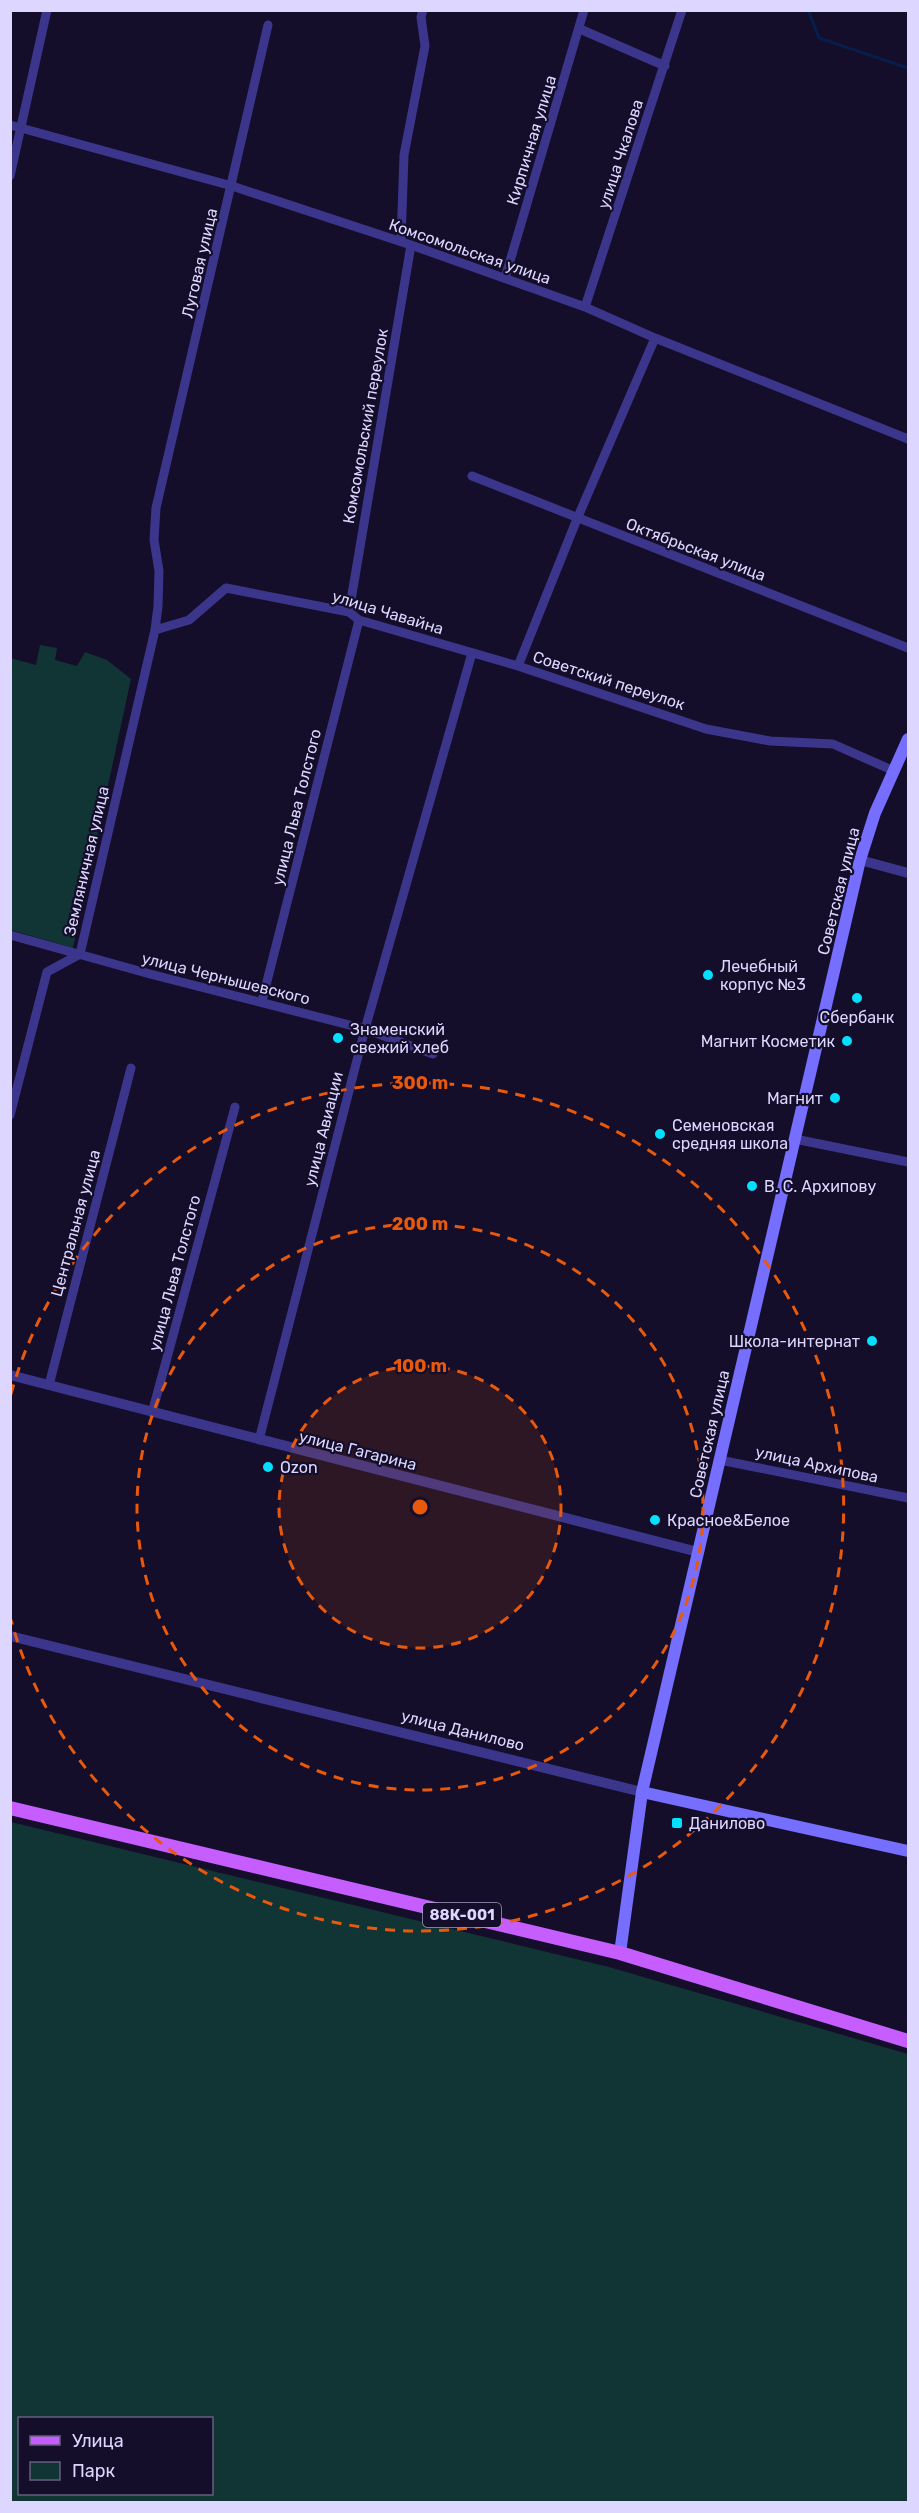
<svg xmlns="http://www.w3.org/2000/svg" width="919" height="2513" font-family="Rubik,sans-serif">
<style>
.green{fill:#113434;fill-rule:evenodd}
.lines{fill:none;stroke-linecap:round;stroke-linejoin:round}
.stream{stroke:#071e4b;stroke-width:3}
.minor{stroke:#3b368c;stroke-width:9}
.tertiary{stroke:#3b368c;stroke-width:10}
.secondary{stroke:#756eff;stroke-width:12}
.primary{stroke:#c65eff;stroke-width:14}
.ring{fill:none;stroke:#e8590c;stroke-width:3;stroke-dasharray:10 8}
.poi-dot{fill:#03e0ff;stroke:#140e2a;stroke-width:2}
.labels{text-anchor:middle;stroke-width:4.5;stroke-linejoin:round;paint-order:stroke}
.shield{fill:#140e2a;stroke:#a19bbf;stroke-width:1.5}
.shield-label{font-size:15px;font-weight:bold;fill:#ddd7ff}
.street-label{font-size:16px;fill:#ddd7ff;stroke:#140e2a}
.poi-label{font-size:16px;fill:#ddd7ff;stroke:#140e2a;text-anchor:start}
.centre{fill:#e8590c;stroke:#140e2a;stroke-width:3}
.ring-label{font-size:18px;text-anchor:middle;font-weight:bold;fill:#e8590c;stroke:#140e2a;stroke-width:4.5;stroke-linejoin:round;paint-order:stroke}
</style>
<rect width="100%" height="100%" fill="#140e2a"/>
<path class="green" d="M40,645L57,648L55,660L77,666L85,652L107,660L131,679L73,948L11,930L10,702C14,686 11,674 10,658L36,665Z
M11,1822L609,1967L908,2054V2502H11ZM20,2418H212V2494H20Z"/>
<g class="lines">
<path class="stream" d="M808,10L819,38L908,68"/>
<path class="minor" d="M580,29L665,66
M10,125L232,186L411,245L585,307L655,338L908,439
M10,176L47,10
M401,241L404,155L425,46L421,17L423,10
M505,278L584,10
M585,307L682,10
M472,476L908,648
M349,612L411,245
M155,630L189,620L226,588L349,612L359,620L518,666L706,729L770,741L833,744L894,771
M518,666L577,519L655,338
M10,935L150,974L365,1029L433,1054
M262,1001L359,620
M10,1115L47,972L80,954L155,630L158,606L159,571L154,540L156,508L268,25
M795,1139L908,1162
M49,1385L131,1068
M152,1413L235,1107
M259,1440L365,1029L472,653
M720,1460L908,1498"/>
<path class="tertiary" d="M860,860L908,873
M10,1375L698,1552
M10,1636L642,1792"/>
<path class="secondary" d="M642,1792L908,1851
M620,1953L642,1792L860,860L875,813L908,739"/>
<path class="primary" d="M10,1808L620,1953L908,2041"/>
</g>
<circle cx="420" cy="1507" r="141" fill="#e8590c" fill-opacity=".12"/>
<g class="ring">
<circle cx="420" cy="1507" r="141"/>
<circle cx="420" cy="1507" r="283"/>
<path d="M11 1394A424 424 0 1 1 11 1620"/>
</g>
<g class="poi-dot">
<circle cx="708" cy="975" r="6"/>
<circle cx="857" cy="998" r="6"/>
<circle cx="338" cy="1038" r="6"/>
<circle cx="847" cy="1041" r="6"/>
<circle cx="835" cy="1098" r="6"/>
<circle cx="660" cy="1134" r="6"/>
<circle cx="752" cy="1186" r="6"/>
<circle cx="872" cy="1341" r="6"/>
<circle cx="268" cy="1467" r="6"/>
<circle cx="655" cy="1520" r="6"/>
<rect x="671" y="1817" width="12" height="12" rx="3"/>
</g>
<g class="labels">
<rect class="shield" x="423" y="1903" width="78" height="24" rx="4.5"/>
<g class="shield-label">
<text x="462" y="1920">88К-001</text>
</g>
<g class="street-label">
<text transform="translate(531 140) rotate(-73)" y="6">Кирпичная улица</text>
<text transform="translate(620 154) rotate(-72)" y="6">улица Чкалова</text>
<text transform="translate(470 251) rotate(19)" y="6">Комсомольская улица</text>
<text transform="translate(199 263) rotate(-77)" y="6">Луговая улица</text>
<text transform="translate(365 426) rotate(-80)" y="6">Комсомольский переулок</text>
<text transform="translate(696 549) rotate(21)" y="6">Октябрьская улица</text>
<text transform="translate(388 612) rotate(17)" y="6">улица Чавайна</text>
<text transform="translate(609 680) rotate(18)" y="6">Советский переулок</text>
<text transform="translate(296 807) rotate(-76)" y="6">улица Льва Толстого</text>
<text transform="translate(86 861) rotate(-77)" y="6">Земляничная улица</text>
<text transform="translate(838 891) rotate(-76)" y="6">Советская улица</text>
<text transform="translate(226 978) rotate(14)" y="6">улица Чернышевского</text>
<text transform="translate(323 1129) rotate(-76)" y="6">улица Авиации</text>
<text transform="translate(75 1223) rotate(-75)" y="6">Центральная улица</text>
<text transform="translate(174 1273) rotate(-75)" y="6">улица Льва Толстого</text>
<text transform="translate(709 1434) rotate(-77)" y="6">Советская улица</text>
<text transform="translate(358 1450) rotate(14)" y="6">улица Гагарина</text>
<text transform="translate(817 1464) rotate(12)" y="6">улица Архипова</text>
<text transform="translate(463 1730) rotate(14)" y="6">улица Данилово</text>
</g>
<g class="poi-label">
<text x="720" y="972">Лечебный<tspan x="720" dy="18">корпус №3</tspan></text>
<text x="857" y="1023" text-anchor="middle">Сбербанк</text>
<text x="350" y="1035">Знаменский<tspan x="350" dy="18">свежий хлеб</tspan></text>
<text x="835" y="1047" text-anchor="end">Магнит Косметик</text>
<text x="823" y="1104" text-anchor="end">Магнит</text>
<text x="672" y="1131">Семеновская<tspan x="672" dy="18">средняя школа</tspan></text>
<text x="764" y="1192">В. С. Архипову</text>
<text x="860" y="1347" text-anchor="end">Школа-интернат</text>
<text x="280" y="1473">Ozon</text>
<text x="667" y="1526">Красное&amp;Белое</text>
<text x="689" y="1829">Данилово</text>
</g>
</g>
<circle cx="420" cy="1507" r="9" class="centre"/>
<g class="ring-label">
<text x="420" y="1089">300 m</text>
<text x="420" y="1230">200 m</text>
<text x="420" y="1372">100 m</text>
</g>
<rect width="919" height="2513" fill="none" stroke="#ddd7ff" stroke-width="24"/>
<rect x="18" y="2417" width="195" height="78" fill="#140e2a" stroke="#645e7f" stroke-width="1.5"/>
<rect x="30" y="2436" width="30" height="9" fill="#c65eff" stroke="#645e7f" stroke-width="1.5"/>
<text x="72" y="2447" font-size="18" fill="#ddd7ff">Улица</text>
<rect x="30" y="2462" width="30" height="18" fill="#113434" stroke="#645e7f" stroke-width="1.5"/>
<text x="72" y="2477" font-size="18" fill="#ddd7ff">Парк</text>
</svg>
